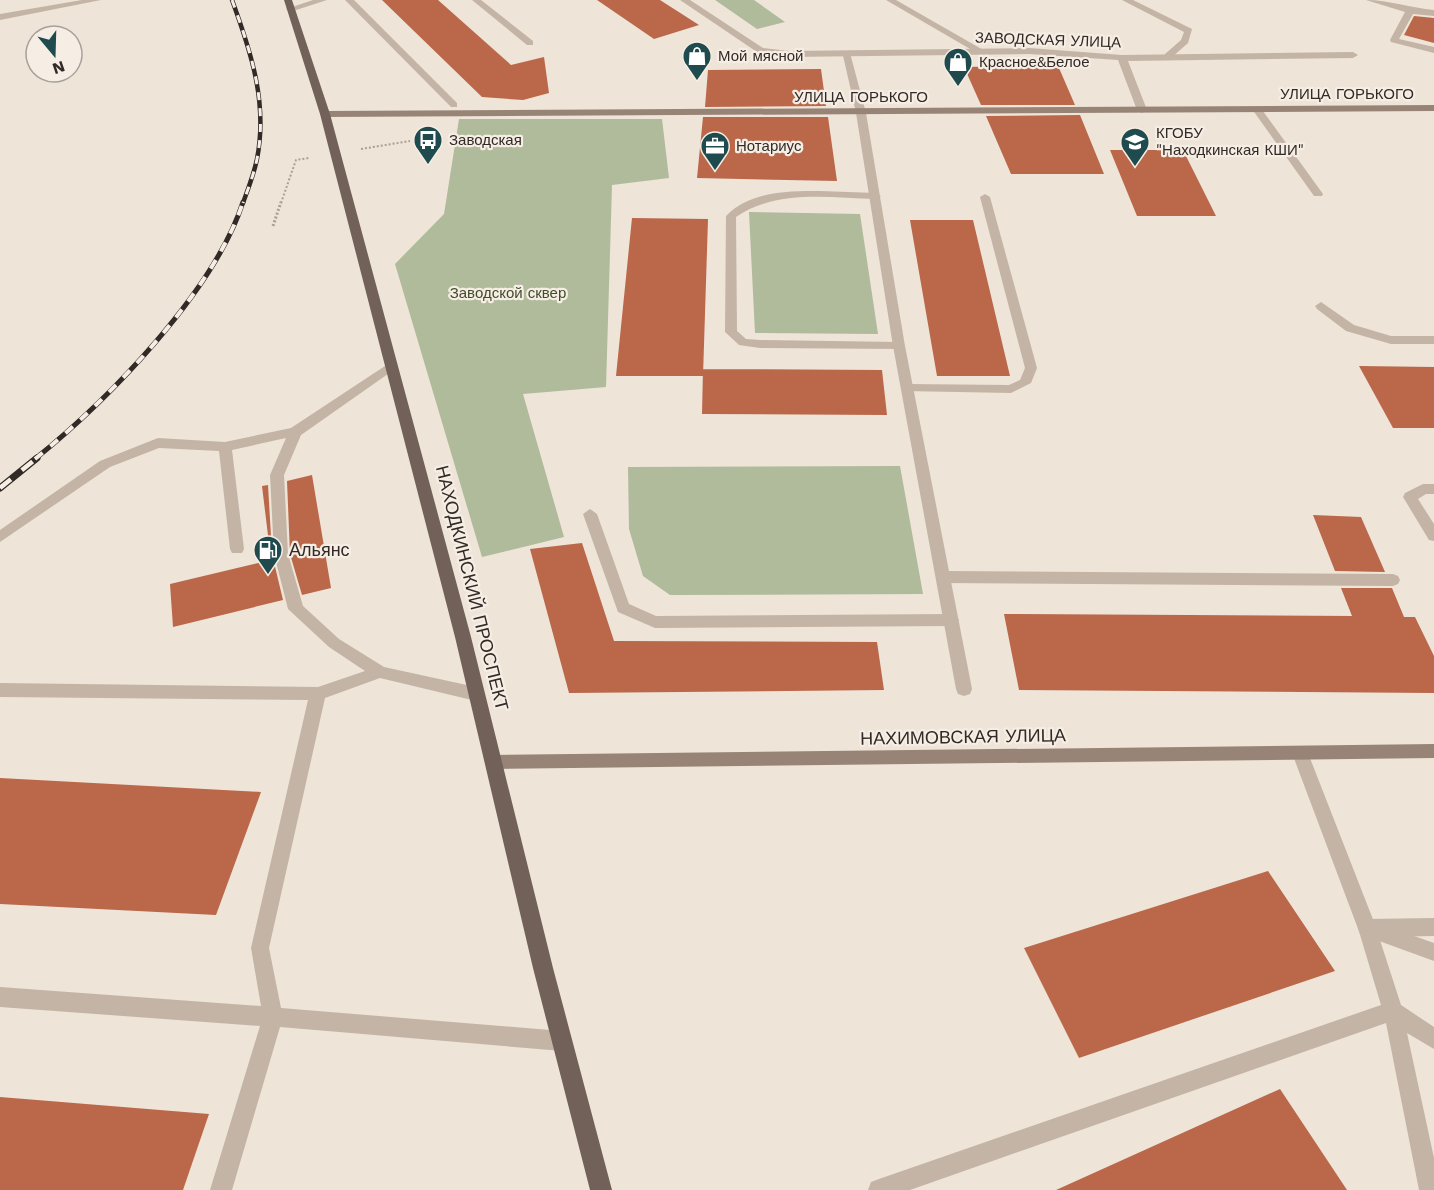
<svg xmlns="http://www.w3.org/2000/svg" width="1434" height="1190" font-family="'Work Sans',sans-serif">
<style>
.green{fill:#afbb9a}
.building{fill:#ba674a}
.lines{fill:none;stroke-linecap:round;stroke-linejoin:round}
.path-far1{stroke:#b09e90;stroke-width:2;stroke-dasharray:2 2;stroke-linecap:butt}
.path{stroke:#b09e90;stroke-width:3;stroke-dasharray:2 2;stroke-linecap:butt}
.lane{fill:#c4b4a6;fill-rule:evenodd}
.street{fill:#c4b4a6;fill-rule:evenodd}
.secondary{fill:#988477;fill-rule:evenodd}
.primary{fill:#726158;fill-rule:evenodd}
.rail-far2-casing{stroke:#312a26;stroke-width:4.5}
.rail-far1-casing{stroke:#312a26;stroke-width:5}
.rail-casing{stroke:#312a26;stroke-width:7}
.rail-far2{stroke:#f6eee4;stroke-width:3;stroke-dasharray:8;stroke-linecap:butt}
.rail-far1{stroke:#f6eee4;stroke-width:4;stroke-dasharray:10;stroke-linecap:butt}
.rail{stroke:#f6eee4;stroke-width:4.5;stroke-dasharray:14;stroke-linecap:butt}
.labels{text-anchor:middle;stroke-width:4.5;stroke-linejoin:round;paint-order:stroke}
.far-street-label{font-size:15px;fill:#312a26;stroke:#f6eee4}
.far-poi-label{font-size:15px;fill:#312a26;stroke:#f6eee4;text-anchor:start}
.far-park-label{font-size:15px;fill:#404d2c;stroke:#f6eee4}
.poi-label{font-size:18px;fill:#312a26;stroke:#f6eee4;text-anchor:start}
.street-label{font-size:18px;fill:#312a26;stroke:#f6eee4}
</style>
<rect width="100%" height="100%" fill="#eee4d8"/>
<path class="green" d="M715,0H754L785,22L757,29Z
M459,119H662L669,178L612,185L606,387L523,394L564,537L482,557L395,264L444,214Z
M749,212L860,214L878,334L755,333Z
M900,466L923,594L670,595L643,576L629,529L628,467Z"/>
<path class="building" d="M382,0H438L511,65L544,57L549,93L523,100L482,97Z
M597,0H660L699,25L654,39Z
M1414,16L1434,18V43L1404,35Z
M1019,66L1059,68L1075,105H981L964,67Z
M821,69L826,106L705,107L708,70Z
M1080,115L1104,174H1011L986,116Z
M703,117H828L837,181L697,178Z
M1110,150H1183L1216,216H1137Z
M632,218L708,219L703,376H616Z
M910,220H973L1010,376H937Z
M1359,366L1434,367V428H1393Z
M703,369L882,370L887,415L702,414Z
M312,475L331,588L302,595L290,554L287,481Z
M268,485L272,554L283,600L173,627L170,584L271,560L262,486Z
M1313,515L1361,517L1385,572L1335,571Z
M582,543L614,641L877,642L884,690L569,693L530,549Z
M1341,588H1392L1404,617H1415L1434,656V693L1019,690L1004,614L1352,616Z
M0,778L261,792L216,915L0,904Z
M1268,871L1335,971L1079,1058L1024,948Z
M1280,1089L1347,1190H1056Z
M0,1097L209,1114L183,1190H0Z"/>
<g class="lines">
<path class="path-far1" d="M361,149L410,141
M281,203L296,160L309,158"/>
<path class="path" d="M273,226L281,202"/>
<path class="lane" d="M345,0H354L457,103V107H451Z
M472,0H481L533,41V45H527Z
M886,0H896L985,51L977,53Z
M1122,0H1133L1192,29L1188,43L1171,58H1165V54L1181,40L1184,32Z
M1366,0C1389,0 1411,8 1434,10V16L1413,14L1399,39L1434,47V53L1391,42L1390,40L1405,12Z
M842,51L850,53L866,113L864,115L856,113Z
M1254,107H1260L1323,194L1322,196H1314L1252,109Z
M820,191L876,193L881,196L876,199C829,198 777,189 736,217L737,331L746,339L760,340L899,342L905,346L903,349L760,348L739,345L725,332L726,216C749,191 789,191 820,191Z
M985,194L990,197L1037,368L1031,383L1011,393L903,391L901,388L903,385L907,384L1009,385L1020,380L1025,368L980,197Z
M1321,302L1354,325L1391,336H1434V344H1391L1346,331L1317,309L1315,306Z
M391,362L395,363L397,366L395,369L301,435L284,475L288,554L303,606L339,639L384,667L476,687L482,689L484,694L482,699L476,701L380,678L325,698L269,948L281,1008L562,1031L569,1034L572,1041L569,1048L562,1051L280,1027L232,1190H210L260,1026L0,1007V987L261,1006L251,948L308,700L0,697V683L318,687L365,671L329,647L288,609L274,554L270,475L286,438L232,450L244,549L242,553H232L230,549L219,451L159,448L110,467L0,542V530L100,461L158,438L225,442L291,428Z
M1423,484H1434V494H1426L1418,499L1434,524V541L1429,540L1403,497L1405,493Z
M590,509L597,514L629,604L656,616L951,614L956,616L959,620L956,624L951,626L655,628L618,612L583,514Z
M943,571L1393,574L1398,576L1400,580L1398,584L1393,586L943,583L938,581L936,577L938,573Z
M1434,918V936L1379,937L1401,1005L1434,1027V1049L1407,1033L1434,1158V1190H1419L1386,1023L910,1190H868L871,1182L879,1179L1381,1005L1358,928L1360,922L1367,919Z"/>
<path class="street" d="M82,0H101L0,20V14Z
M313,0H327L290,12L286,9Z
M680,0H690L763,48L789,51L1029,48L1122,55L1353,52L1358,55L1353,58L1128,61L1147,110L1142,113L1137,110L1118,60L1029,54L789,57L757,52Z
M861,110L866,113L905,346L972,689L970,694L964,696L958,694L956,689L893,346L856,113Z
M1300,746L1306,748L1308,753L1374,922L1434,943V961L1360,934L1292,753L1294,748Z"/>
<path class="secondary" d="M1434,105V111L325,117L320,114L325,111Z
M1434,744V758L493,769L487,767L485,762L487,757L493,755Z"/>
<path class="primary" d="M284,0H292L330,114L471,637L553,968L612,1190H590L533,968L455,637L320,114Z"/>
<g class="rail-far2-casing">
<path id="rail-far2" d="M232,0C251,52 268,103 257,159C254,174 248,189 243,203"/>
</g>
<g class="rail-far1-casing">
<path id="rail-far1" d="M35,459C108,400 214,292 243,202"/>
</g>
<g class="rail-casing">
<path id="rail" d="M0,488L37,458"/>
</g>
<use href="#rail-far2" class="rail-far2"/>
<use href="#rail-far1" class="rail-far1"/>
<use href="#rail" class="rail"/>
</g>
<defs>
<g id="shop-pin" transform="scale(1.5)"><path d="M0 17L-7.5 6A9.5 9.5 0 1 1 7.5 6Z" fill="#204b4e" stroke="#f6eee4"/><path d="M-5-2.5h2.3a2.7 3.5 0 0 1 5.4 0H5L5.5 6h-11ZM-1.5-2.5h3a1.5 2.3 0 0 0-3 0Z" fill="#fff"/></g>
<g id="bus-pin" transform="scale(1.5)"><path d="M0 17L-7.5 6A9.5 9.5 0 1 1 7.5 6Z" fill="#204b4e" stroke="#f6eee4"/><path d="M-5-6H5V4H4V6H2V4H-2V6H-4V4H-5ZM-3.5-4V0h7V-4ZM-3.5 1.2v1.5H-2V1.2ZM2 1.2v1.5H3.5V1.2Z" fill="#fff"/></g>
<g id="school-pin" transform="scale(1.5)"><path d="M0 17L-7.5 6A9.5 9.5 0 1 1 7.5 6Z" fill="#204b4e" stroke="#f6eee4"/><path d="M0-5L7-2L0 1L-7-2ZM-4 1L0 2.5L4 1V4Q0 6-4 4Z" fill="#fff"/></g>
<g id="office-pin" transform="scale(1.5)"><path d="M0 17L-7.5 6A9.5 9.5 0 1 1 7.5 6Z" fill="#204b4e" stroke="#f6eee4"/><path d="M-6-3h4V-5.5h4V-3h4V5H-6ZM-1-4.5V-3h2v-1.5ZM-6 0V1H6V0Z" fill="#fff"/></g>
<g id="fuel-pin" transform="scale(1.5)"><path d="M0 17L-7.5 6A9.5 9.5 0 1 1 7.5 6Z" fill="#204b4e" stroke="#f6eee4"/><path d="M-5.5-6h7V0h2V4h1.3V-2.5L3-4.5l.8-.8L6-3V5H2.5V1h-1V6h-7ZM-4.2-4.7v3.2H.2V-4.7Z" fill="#fff"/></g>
</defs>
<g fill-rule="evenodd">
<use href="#shop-pin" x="697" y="56"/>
<use href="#shop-pin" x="958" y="62"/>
<use href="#bus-pin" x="428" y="140"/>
<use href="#school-pin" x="1135" y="142"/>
<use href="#office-pin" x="715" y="146"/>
<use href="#fuel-pin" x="268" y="550"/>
</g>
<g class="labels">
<g class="far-street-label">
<text transform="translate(1048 40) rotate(2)" y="5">ЗАВОДСКАЯ УЛИЦА</text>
<text x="1347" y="99">УЛИЦА ГОРЬКОГО</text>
<text x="861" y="102">УЛИЦА ГОРЬКОГО</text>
</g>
<g class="far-poi-label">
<text x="718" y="61">Мой мясной</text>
<text x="979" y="67">Красное&amp;Белое</text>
<text x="1156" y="138">КГОБУ<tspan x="1156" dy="17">"Находкинская КШИ"</tspan></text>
<text x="449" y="145">Заводская</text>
<text x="736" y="151">Нотариус</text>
</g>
<g class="far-park-label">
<text x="508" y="298">Заводской сквер</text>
</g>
<g class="poi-label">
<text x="289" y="556">Альянс</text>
</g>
<g class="street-label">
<text transform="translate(472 588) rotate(76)" y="6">НАХОДКИНСКИЙ ПРОСПЕКТ</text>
<text transform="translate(963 737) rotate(-1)" y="6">НАХИМОВСКАЯ УЛИЦА</text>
</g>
</g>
<g transform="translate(54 54) rotate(161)"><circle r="28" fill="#f6eee4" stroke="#a7a098" stroke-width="1.5"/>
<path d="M0-4.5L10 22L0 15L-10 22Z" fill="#204b4e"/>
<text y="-9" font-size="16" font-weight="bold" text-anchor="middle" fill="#312a26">N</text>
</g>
</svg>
